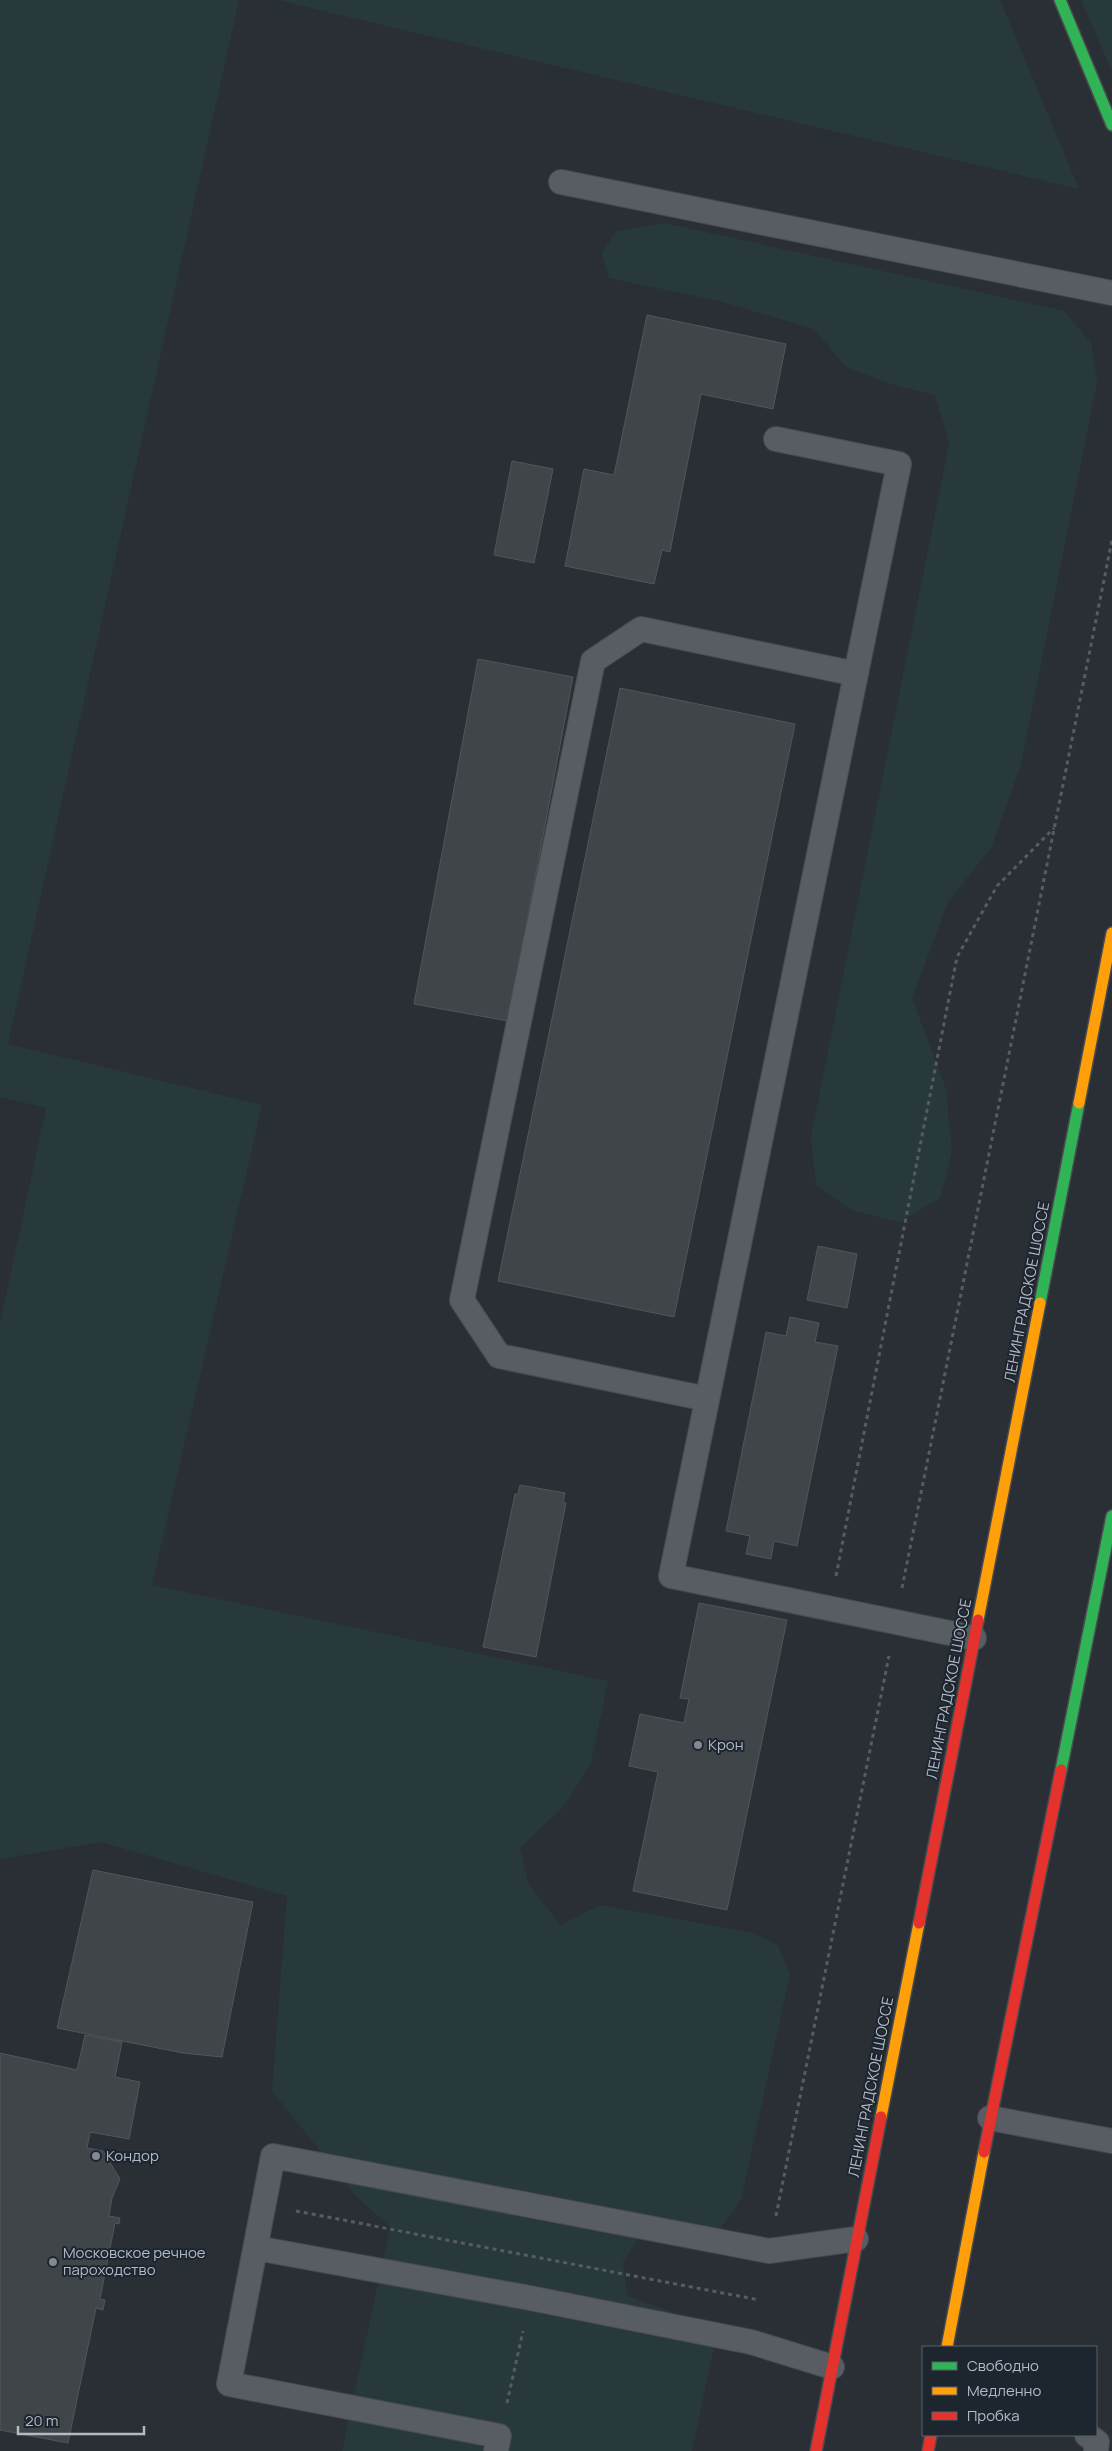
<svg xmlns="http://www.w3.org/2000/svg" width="1112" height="2451" font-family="Manrope,sans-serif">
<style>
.green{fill:#27393b}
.building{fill:#40454a;stroke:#51565d}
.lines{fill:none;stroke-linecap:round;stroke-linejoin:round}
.lane-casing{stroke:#474b50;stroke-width:26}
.fast-casing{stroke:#474b50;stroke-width:14}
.slow-casing{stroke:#474b50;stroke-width:14}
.jam-casing{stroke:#474b50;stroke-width:14}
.path{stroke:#575c60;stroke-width:3;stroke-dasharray:4 4;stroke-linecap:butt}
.lane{stroke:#585c63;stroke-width:24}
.fast{stroke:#30b455;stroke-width:11}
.slow{stroke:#ff9f0a;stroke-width:11}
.jam{stroke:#e5322d;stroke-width:11}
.poi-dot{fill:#838993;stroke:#1d252f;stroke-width:2}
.labels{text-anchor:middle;stroke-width:4;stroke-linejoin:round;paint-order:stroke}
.street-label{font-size:15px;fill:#b3bac6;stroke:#1d252f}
.poi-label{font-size:15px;fill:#b3bac6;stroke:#1d252f;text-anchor:start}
</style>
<rect width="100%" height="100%" fill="#292f35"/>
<path class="green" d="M0,0H239L8,1044L262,1105L152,1585L608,1681L591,1763L564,1806L520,1848L528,1883L560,1925L601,1905L753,1933L778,1945L790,1974L741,2200L712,2239L639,2237L623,2262L627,2296L670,2311L715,2342L692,2451H342L390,2227L355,2195L272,2091L287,1896L101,1842L0,1859V1323L46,1108L0,1097Z
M277,0H1000L1079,189Z
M1081,0H1112V71Z
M665,223L1064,311L1091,343L1097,382L1021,765L991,848L948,902L912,998L946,1089L952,1151L940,1198L900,1222L854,1211L816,1185L811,1137L949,444L935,395L890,384L846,367L814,329L715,300L609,278L602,253L616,231Z"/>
<path class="building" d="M647,315L786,344L773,409L701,394L670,552L662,550L654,584L565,566L584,469L614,475Z
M512,461L553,469L534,563L494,555Z
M478,659L573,677L508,1021L414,1004Z
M620,688L795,724L674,1317L498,1281Z
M818,1246L857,1254L847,1308L807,1300Z
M790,1317L819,1323L815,1342L838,1346L797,1546L774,1541L771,1559L746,1554L750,1536L726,1531L766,1332L786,1336Z
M520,1485L565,1493L563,1502L566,1503L536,1657L483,1647L515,1494H518Z
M699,1603L787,1620L727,1910L633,1891L658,1772L629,1766L640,1714L684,1723L689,1699L680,1698Z
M93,1870L253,1902L222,2057L183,2053L57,2028Z
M85,2035L122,2042L115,2077L140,2082L129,2139L90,2132L87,2148L103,2151L120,2179L112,2198L109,2216L120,2218L119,2224L115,2223L100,2299L105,2300L103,2310L96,2308L68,2443L0,2430V2053L77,2070Z"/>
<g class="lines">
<g class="lane-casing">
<path id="lane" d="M561,182L1112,293
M776,439L899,464L671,1576L974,1638
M707,1399L499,1356L462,1300L593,661L641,629L856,674
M990,2118L1112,2141
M256,2248L530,2298L751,2342L832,2367
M1087,2435L1097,2442L1096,2451
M496,2451L499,2436L229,2384L273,2156L769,2251L856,2239"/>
</g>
<g class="fast-casing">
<path id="fast" d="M1060,0L1112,125
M1040,1303L1079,1103
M1061,1770L1112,1516"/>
</g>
<g class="slow-casing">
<path id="slow" d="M1079,1103L1112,933
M978,1620L1040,1303
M881,2117L919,1923
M947,2347L984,2152"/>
</g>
<g class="jam-casing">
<path id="jam" d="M919,1923L978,1620
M984,2152L1061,1770
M816,2451L881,2117
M928,2451L931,2435"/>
</g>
<path class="path" d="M836,1576L957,957L997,886L1054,828
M902,1588L1112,540
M296,2211L759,2300
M776,2216L889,1656
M507,2403L523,2331"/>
<use href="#lane" class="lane"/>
<use href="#fast" class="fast"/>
<use href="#slow" class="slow"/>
<use href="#jam" class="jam"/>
</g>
<g class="poi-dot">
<circle cx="698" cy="1745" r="5"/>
<circle cx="96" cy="2156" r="5"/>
<circle cx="53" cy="2262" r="5"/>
</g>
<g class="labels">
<g class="street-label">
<text transform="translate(1027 1292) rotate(-79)" y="5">ЛЕНИНГРАДСКОЕ ШОССЕ</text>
<text transform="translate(949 1689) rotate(-79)" y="5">ЛЕНИНГРАДСКОЕ ШОССЕ</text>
<text transform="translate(871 2087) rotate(-79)" y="5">ЛЕНИНГРАДСКОЕ ШОССЕ</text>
</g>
<g class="poi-label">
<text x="708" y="1750">Крон</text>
<text x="106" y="2161">Кондор</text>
<text x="63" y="2258">Московское речное<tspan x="63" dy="17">пароходство</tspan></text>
</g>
</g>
<rect x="922" y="2346" width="175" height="90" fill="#1d252f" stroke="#59616b"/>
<rect x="932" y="2362" width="25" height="8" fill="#30b455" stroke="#59616b"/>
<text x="967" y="2371" font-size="15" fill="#b3bac6">Свободно</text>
<rect x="932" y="2387" width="25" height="8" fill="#ff9f0a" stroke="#59616b"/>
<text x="967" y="2396" font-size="15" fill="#b3bac6">Медленно</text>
<rect x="932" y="2412" width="25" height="8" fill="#e5322d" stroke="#59616b"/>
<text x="967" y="2421" font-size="15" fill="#b3bac6">Пробка</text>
<path d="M18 2426v8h126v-8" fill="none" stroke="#b3bac6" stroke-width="2.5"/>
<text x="25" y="2426" font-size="15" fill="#b3bac6" stroke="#1d252f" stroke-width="4" paint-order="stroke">20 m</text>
</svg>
